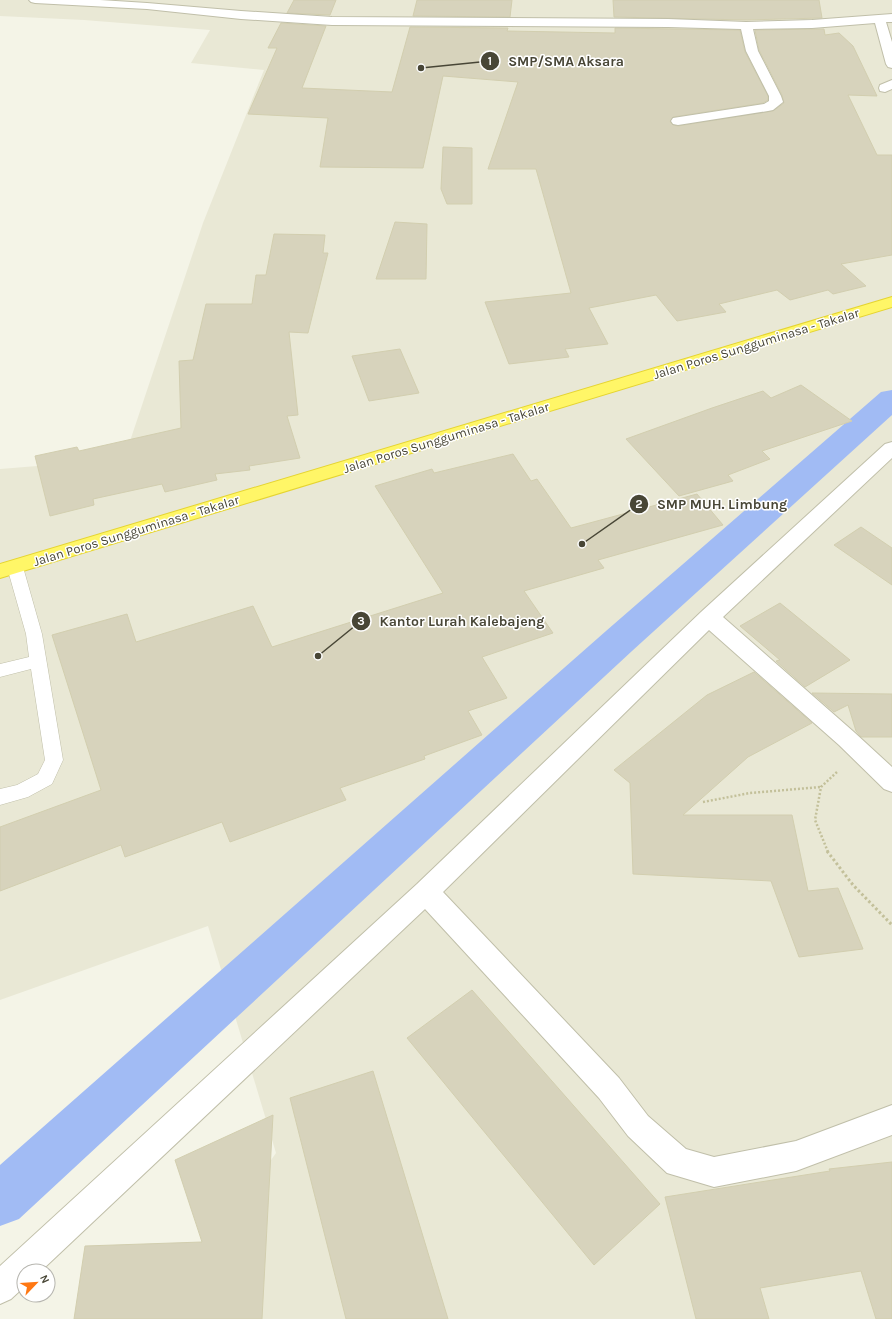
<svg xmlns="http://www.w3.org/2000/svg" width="892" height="1319" font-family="Karla,sans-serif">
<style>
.residential{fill:#e9e8d5}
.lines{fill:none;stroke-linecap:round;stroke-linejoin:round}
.canal{fill:#a1bbf4;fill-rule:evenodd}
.building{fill:#d7d3bc;stroke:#d2ceaf}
.lane-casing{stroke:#c0bfa9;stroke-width:1}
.street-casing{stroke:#c0bfa9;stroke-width:2}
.highway-casing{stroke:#e5d431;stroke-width:2}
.path-far1{stroke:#c3c09a;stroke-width:2.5;stroke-dasharray:2 2;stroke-linecap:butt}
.path{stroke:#c3c09a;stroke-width:3;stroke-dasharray:2.5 2.5;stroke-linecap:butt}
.lane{fill:#fff;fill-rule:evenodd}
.street{fill:#fff;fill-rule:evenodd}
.highway{fill:#fff667;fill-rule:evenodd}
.labels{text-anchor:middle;stroke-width:3;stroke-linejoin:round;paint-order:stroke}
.street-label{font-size:13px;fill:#484636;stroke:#fff}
.leader{fill:none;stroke:#484636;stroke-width:1.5}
.callout-dot{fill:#484636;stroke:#fff;stroke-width:1.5}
.mark-label{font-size:12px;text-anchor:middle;font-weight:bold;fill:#fff}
.callout-label{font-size:14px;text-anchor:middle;font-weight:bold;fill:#484636;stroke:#fff;stroke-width:3;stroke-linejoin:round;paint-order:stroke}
</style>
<rect width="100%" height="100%" fill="#f4f4e7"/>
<path class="residential" d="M0,0H892V1319H158L276,1153L208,926L0,1000V469L124,459L203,223L264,70L191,63L210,30L84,20L0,16Z"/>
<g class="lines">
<path class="canal" d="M892,390V415L632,651L19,1219L0,1226V1165L606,631L881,392Z"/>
</g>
<path class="building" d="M294,0H336L330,15L287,13Z
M417,0H512L510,17L413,16Z
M613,0H819L822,18L746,20L614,17Z
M281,23L326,26L302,88L392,92L410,27L508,28L507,31L615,33V28L740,30L745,52L768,96V100L763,103L673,117L670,122L673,125L678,126L773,111L784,103L782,95L759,50L755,30L824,29L825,35L839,33L853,46L877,96L848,95L877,155H892V255L841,264L866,286L833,294L828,290L790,300L777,290L719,304L726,312L677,321L656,295L589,308L608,344L565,349L569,357L509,364L485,302L571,293L536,169H488L518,82L443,76L423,168L320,167L328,118L248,114L277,48H268Z
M443,147L472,148V204H447L441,189Z
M395,222L427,224L426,279H376Z
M274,234L325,235L323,253H328L308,333L289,332L298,415L287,416L300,458L249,466L250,470L215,474L217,480L165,492L162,484L93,499L94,505L50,516L35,456L77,447L79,451L181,428L179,361L193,360L206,304H252L256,275H266Z
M400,349L419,393L369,401L352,356Z
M801,385L852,421L762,451L770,459L728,475L733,481L679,496L626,439L712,408L763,391L771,398Z
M513,454L531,481L537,479L571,528L697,494L723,525L598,560L604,568L524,591L553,633L482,657L507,698L468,711L482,735L424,756L425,759L340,788L346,800L230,842L222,822L125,857L121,845L0,891V827L101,790L52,635L127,614L136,642L253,606L272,647L443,593L375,486L432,469L434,473Z
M861,527L892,548V585L834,545Z
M780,603L850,660L805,687L776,661L780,660L740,626Z
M754,672L812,723L748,757L683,815H792L808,891L838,888L863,949L799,957L771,881L633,874L630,783L614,770L707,695Z
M812,693L892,694V737H861L856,731L848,705L834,712Z
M472,990L660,1204L594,1265L407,1038Z
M373,1071L448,1319H346L290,1098Z
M273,1115L262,1319H74L85,1246L202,1242L175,1160Z
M892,1162V1319H876L861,1271L760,1288L769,1319H696L665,1197L830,1171L829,1169Z"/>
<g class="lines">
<g class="lane-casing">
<path id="lane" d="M15,562L21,563L23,567L42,634L63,760L52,784L28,797L0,805V789L17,785L38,774L45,760L31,669L0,677V664L29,657L26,634L7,567L9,563Z"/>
</g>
<g class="street-casing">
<path id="street" d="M29,0H100L147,3L241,11L332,17L668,19L746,22L812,20L892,14V22H886L892,42V68L888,67L886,64L875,23L812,28L753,29L758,51L781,96L783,102L773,110L768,111L678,125L673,124L671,121L673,118L764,104L769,101V96L746,51L741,29L668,27L332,25L241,19L147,9L35,3L31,2Z
M892,80V89L885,92L880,91L879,88L880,85Z
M892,442V458L723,617L855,733L892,767V792L884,789L839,745L709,630L443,892L619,1078L648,1116L686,1149L714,1157L796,1141L892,1105V1135L796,1171L714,1187L667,1173L628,1136L599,1098L425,909L41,1271H24V1287L11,1299L0,1304V1266L417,884L701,612L885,444Z"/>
</g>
<g class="highway-casing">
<path id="highway" d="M892,297V307L0,578V564Z"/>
</g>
<path class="path-far1" d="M703,802L750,793L821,787
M828,852L815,820L821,787L838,771"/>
<path class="path" d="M827,851L853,885L892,925"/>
<use href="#lane" class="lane"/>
<use href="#street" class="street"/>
<use href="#highway" class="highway"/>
</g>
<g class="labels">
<g class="street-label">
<text transform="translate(756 343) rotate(-17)" y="5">Jalan Poros Sungguminasa - Takalar</text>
<text transform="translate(446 437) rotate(-17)" y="5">Jalan Poros Sungguminasa - Takalar</text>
<text transform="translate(136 530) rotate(-17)" y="5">Jalan Poros Sungguminasa - Takalar</text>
</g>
</g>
<path class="leader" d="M421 68L490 61M582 544L639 504M318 656L361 621"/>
<g class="callout-dot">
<circle cx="421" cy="68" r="4"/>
<circle cx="582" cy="544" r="4"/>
<circle cx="318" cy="656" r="4"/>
<circle cx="490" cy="61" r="10"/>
<circle cx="639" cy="504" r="10"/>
<circle cx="361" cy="621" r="10"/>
</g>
<g class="mark-label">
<text x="490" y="65">1</text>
<text x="639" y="508">2</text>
<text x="361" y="625">3</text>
</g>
<g class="callout-label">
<text x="566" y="66">SMP/SMA Aksara</text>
<text x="722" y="509">SMP MUH. Limbung</text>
<text x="462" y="626">Kantor Lurah Kalebajeng</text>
</g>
<g transform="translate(36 1283) rotate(65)"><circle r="19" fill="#ffffff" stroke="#b6b5af"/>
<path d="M0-3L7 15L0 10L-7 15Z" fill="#ff7813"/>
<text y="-6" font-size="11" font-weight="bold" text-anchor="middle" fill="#484636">N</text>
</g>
</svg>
